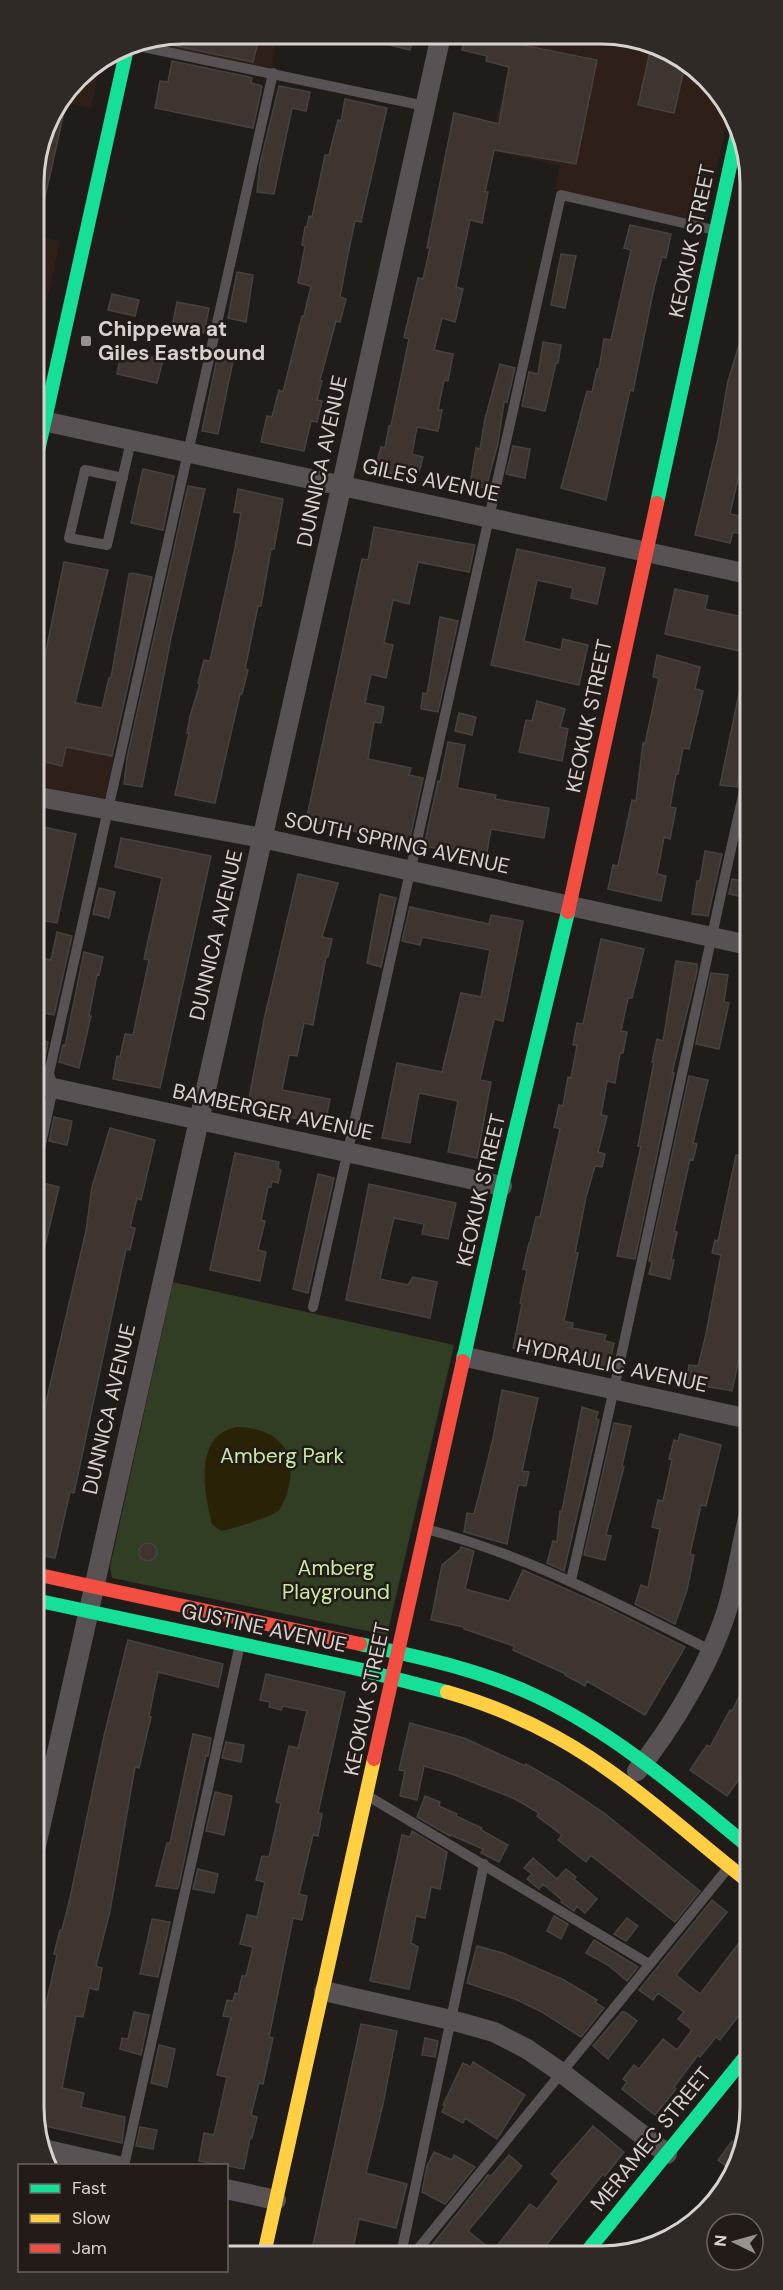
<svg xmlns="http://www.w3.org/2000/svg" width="783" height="2290" font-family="'DM Sans',sans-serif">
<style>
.commercial{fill:#2f1f19}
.green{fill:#323e23}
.sand{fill:#2a2206}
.building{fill:#3e3430;stroke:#454341;stroke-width:1.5}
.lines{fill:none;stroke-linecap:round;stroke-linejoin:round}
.lane{stroke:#595254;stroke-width:10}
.street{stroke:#595254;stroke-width:20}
.fast{stroke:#16e098;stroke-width:14}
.slow{stroke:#ffcf43;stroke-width:14}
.jam{stroke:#f24e42;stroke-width:14}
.poi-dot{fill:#979290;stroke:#221b18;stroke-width:2}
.labels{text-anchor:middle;stroke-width:5;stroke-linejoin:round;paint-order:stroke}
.street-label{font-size:21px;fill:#d7d2d0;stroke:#221b18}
.poi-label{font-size:21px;font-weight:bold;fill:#d7d2d0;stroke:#221b18;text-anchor:start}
.park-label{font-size:21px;fill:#c8e9a2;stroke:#221b18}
.rim{fill:none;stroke:#d7d2d0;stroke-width:3}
</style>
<rect width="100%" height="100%" fill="#201c1a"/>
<path class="commercial" d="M183,33L277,34L272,68L139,42Z
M516,35L630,36L706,77L728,118L705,223L555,189L560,166L489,150Z
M101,60L91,108L60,101L84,70Z
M33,235L60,241L34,359Z
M34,692L123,711L105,798L34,786Z"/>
<path class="green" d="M173,1282L454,1345L387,1635L112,1578L110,1567Z"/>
<path class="sand" d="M237,1427C273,1428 297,1446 289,1485C287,1493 284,1505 278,1511C271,1517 232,1529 221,1531L212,1524C204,1492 193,1435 237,1427Z"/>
<path class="building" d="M183,33H229L260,34L253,62L147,40Z
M370,34H404L414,35L410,50L369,40Z
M465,35H514L512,43L597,60L576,164L494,150L485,192H488L482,223L470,220L456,287L463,289L455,322L442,318L434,350L453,354L448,381L444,380L438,410H442L438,431L417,427L412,454L423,457L419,472L412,470L410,478L375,470L381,447L385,448L389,426H391L409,339L404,337L418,278L423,279L430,248H427L454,113L499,124L509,67L486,61L487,56L462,50Z
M651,47L685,65L674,113L638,105Z
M172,61L249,77L252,78L251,83L262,86L253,128L155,108L160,81L168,82Z
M279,86L310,92L306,111L292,108L274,194L257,192L260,164Z
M69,90L39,224L33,223V173L49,116Z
M345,99L387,108L361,222L355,221L348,254L340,297L346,299L340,322L336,321L320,380L322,381L317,400L322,401L317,422L311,421L304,451L261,442L267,416L272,417L279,390L283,392L302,316H304L311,286L298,283L305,246L302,245L305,227H307L309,216L312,217L325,155H329L338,120L341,121Z
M630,225L671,234L666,258L662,257L654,288L633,391L630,390L606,500L561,488L587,391L592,392L597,369H599L604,339L611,340L631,250L624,248Z
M561,254L576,256L565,308L551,305Z
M237,272L253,275L246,322L228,318Z
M112,294L139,300L135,316L108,310Z
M177,302L209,308L204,333L172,327Z
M743,332H747V458L743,457L730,514L748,518V535L733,532L730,543L695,535L718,439L728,381Z
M543,342L561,345L558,363H556L545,411L522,406L529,372L538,374Z
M122,350L163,360L157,383L117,374Z
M217,358L233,361L218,434L202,431Z
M500,364L515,368L507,402H504L498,443L486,488L470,485L476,448L480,449L485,419Z
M513,446L530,449L525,478L506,474Z
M143,469L174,476L163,530L131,523Z
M188,486L205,489L171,638L142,787L124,784L127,758Z
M238,489L283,499L274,549H271L261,606H258L245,669L248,670L242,694H240L215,803L175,795L189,733H187L190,716L200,684L198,683L204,660L210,661L235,548L241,513L234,512Z
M374,527L475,545L469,572L418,562L409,604L393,600L384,643L393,645L386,678L371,674L365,703L384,707L381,723L374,722L368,759L411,768L409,775L423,778L409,843L306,821L362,559L368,560Z
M517,549L605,568L597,604L571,598L573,588L537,580L524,641L561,650L563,639L588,645L579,685L491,665Z
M64,562L108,570L75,703L102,708L109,678H111L129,574L132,573L152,577L112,756L66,747L62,766L34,759V730L43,692L38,690Z
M675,589L708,596L705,609L748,618V653L665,634Z
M440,617L458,621L438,712L421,709L423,693L427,694Z
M657,655L700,667L695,689L703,691L689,749L683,748L678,774H676L670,807L676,808L670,839L664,837L657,874L666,876L661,901L608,889L613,865L618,866L632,800L636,801L643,743L645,744L659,678L653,677Z
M742,679H748V735L740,767H741L737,787L720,785Z
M537,701L565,709L560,727L568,729L562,761L519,752L526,720L532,721Z
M459,713L476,717L472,735L455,731Z
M448,742L465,745L457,788L496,795L495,799L549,808L544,838L491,829L485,863L457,857L458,853L424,846L438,781L440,782Z
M34,825L76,834L57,923L34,919Z
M121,838L211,856L160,1088L113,1079L117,1056L120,1057L125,1034L133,1035L149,960L144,959L162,878L115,867Z
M705,851L722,854L708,916L692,914L697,881H700Z
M298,874L338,883L322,937L332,939L328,957H326L313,1025L304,1023L297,1056L289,1055L282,1090L330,1099L325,1124L247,1109L264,1020Z
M732,879L748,882V898L729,894Z
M99,888L115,892L109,918L93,914Z
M380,894L396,898L381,967L367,963Z
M410,907L489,924L491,915L523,921L503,1021L494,1019L480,1080L491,1082L477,1158L448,1152L458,1101L419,1093L410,1143L382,1138L397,1063L442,1072L461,993L481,997L490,950L422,937L420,945L402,941Z
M57,932L72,936L54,1015L37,1012L40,992L34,991V956L51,960Z
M601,939L644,949L632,998H628L621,1031L627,1032L623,1053H620L615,1083L607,1081L601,1115L607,1116L598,1152L605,1154L602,1167L595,1166L586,1197L575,1253H578L564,1321L573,1323L572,1328L606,1335L604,1341L614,1343L609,1368L513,1348L522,1304L520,1303L527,1270L523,1269L529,1243H530L536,1217H540L560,1129L554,1127L559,1105L563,1106L568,1077L571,1078L577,1045H573L577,1023L583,1024Z
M84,952L103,957L99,975L97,974L89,1016H91L79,1068L59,1062L63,1045L65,1046Z
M676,961L697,964V971L672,1073H674L635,1259L617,1256L641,1146H638L654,1062H652L657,1039L663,1041Z
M711,973L728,975L724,1002L729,1003L719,1049L696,1044Z
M34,1038L48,1042L45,1058L35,1056Z
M689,1076L708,1080L693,1143L697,1144L693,1160L690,1159L674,1231L677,1232L671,1260H674L670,1279L649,1274L652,1262L649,1261Z
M54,1117L72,1121L67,1145L49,1141Z
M110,1128L155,1140L141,1200L137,1198L130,1227L135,1228L130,1250L126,1249L74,1493L70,1492L55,1558L35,1554V1449L86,1231L92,1187Z
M235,1153L279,1162L278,1169L281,1170L278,1183L272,1181L271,1187H268L261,1220L265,1221L258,1250L266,1252L260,1281L210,1270Z
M736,1155L748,1158L749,1312L732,1391L686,1383L689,1365L698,1366L706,1334L721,1255L712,1253L715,1240L718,1241Z
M318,1174L334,1178L308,1293L293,1289Z
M43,1183L59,1187L41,1262H35V1218Z
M369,1184L456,1203L448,1239L422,1234L424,1224L394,1218L387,1247L380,1279L408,1285L413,1277L437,1282L430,1318L346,1300Z
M502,1390L538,1398L522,1471L529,1472L526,1486L518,1485L507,1544L464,1532L467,1513L474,1514L481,1487L493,1439Z
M582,1407L598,1412L596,1419L599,1420L564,1571L547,1563L553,1541L557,1542L560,1511H562Z
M614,1423L631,1426L622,1466L624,1467L606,1535L611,1536L605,1560L584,1555Z
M680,1434L721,1445L706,1506L701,1505L690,1554L694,1555L687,1590L675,1624L635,1604L641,1585L648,1588L660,1529L652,1527L658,1500L663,1501L672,1460L669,1459L674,1440L678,1441Z
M139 1552a9 9 0 1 1 18 0a9 9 0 1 1-18 0Z
M461,1547L474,1551L465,1589L509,1601L523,1570L604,1606L685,1647L645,1715L587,1681L585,1686L565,1675L566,1674L513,1650L514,1646L464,1629V1627L431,1620L442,1565L460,1550Z
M128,1640L223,1664L218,1687L158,1672L149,1716L151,1717L139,1768L135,1767L110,1911L96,1966L102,1968L98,1990L89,1988L83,2017L76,2016L62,2088L84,2093L81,2107L125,2117L122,2143L36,2124V2049L57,1955L54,1954L60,1930H62L70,1898L104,1736Z
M266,1674L345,1692L318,1813L322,1814L318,1836L313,1835L299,1894L307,1896L302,1920L293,1918L269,2037L273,2038L263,2084L259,2083L251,2115L257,2117L252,2138H250L244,2169L199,2161L204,2133L214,2135L227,2077L217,2075L231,2017L223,2016L227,2000L233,2001L235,1993L238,1994L242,1976H246L253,1947L240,1944L247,1915L257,1917L265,1882L256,1880L262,1856L269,1857L281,1803L276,1802L289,1746L298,1748L307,1711L283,1706L281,1710L269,1707L270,1702L260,1700Z
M749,1676V1765L727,1796L690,1770L707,1745L710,1747L730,1710L732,1711Z
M410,1723L464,1738L525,1766L526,1764L559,1783L604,1813L700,1891L675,1922L593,1857L590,1856L586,1862L558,1840L562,1835L537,1816L539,1813L515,1799L452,1774L424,1766L417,1800L400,1796L405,1771L399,1770Z
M193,1734L211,1738L208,1756L206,1755L179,1885L177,1889L156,1886L167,1843H170Z
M226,1742L244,1745L241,1762L222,1758Z
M215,1792L232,1796L224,1835L206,1831Z
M425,1796L440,1802L439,1806L457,1814L456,1816L482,1828L481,1830L508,1845L499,1862L481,1853L483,1849L451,1835L450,1836L417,1817Z
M412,1831L447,1852L440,1889L431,1887L425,1918L416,1916L411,1943L418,1947L409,1989L370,1981L402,1835L410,1837Z
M533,1858L557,1879L566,1869L576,1877L574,1879L597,1899L585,1913L577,1906L574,1911L561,1902L562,1900L543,1884L539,1889L527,1879L532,1874L524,1868Z
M198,1869L218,1874L214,1893L193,1889Z
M712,1900L727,1912L676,1975L700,1994L749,1930L750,2001L720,2040L716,2037L700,2057L698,2055L674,2087L676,2089L655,2115L622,2089L627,2082L623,2079L634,2065L639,2069L663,2039L677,2050L692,2030L678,2019L684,2012L658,1993L653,2000L639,1990Z
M554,1916L568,1924L561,1939L547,1931Z
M627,1918L638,1926L626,1941L614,1934Z
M152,1919L170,1922L158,1977L140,1974Z
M594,1940L638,1967L627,1981L608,1965L586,1953Z
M477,1946L503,1953L564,1980L597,2000L595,2002L604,2008L581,2037L542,2012L515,1999L467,1983Z
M134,2012L149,2015L141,2055L120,2049L122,2038L128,2039Z
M622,2012H625L637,2021L608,2059L593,2046Z
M361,2024L397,2031L383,2104L366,2173L407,2184L396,2228L359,2219L352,2254H311Z
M425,2038L438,2041L435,2057L422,2055Z
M159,2045L175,2049L167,2087L151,2083Z
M473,2062L525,2095L497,2139L465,2118L463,2123L442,2112L445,2106L443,2105L463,2063L471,2067Z
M593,2126L624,2152L605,2176L603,2174L539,2254H425L488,2175L491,2176L509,2155L522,2166L468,2231L493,2251L530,2204L537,2209L559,2181L551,2174Z
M140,2127L157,2130L153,2149L136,2146Z
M732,2141L742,2149L739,2164L734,2172L718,2160Z
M434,2152L452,2160L454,2155L475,2167L445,2204L422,2192L427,2166Z"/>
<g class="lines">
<path class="lane" d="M129,44L425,106
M123,478L85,470L69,538L107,545L131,441
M35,1172L53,1088L49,1073L273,73
M313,1307L561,195L714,230
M426,1529C530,1556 617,1604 712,1651
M571,1580C633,1312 687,1042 748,773
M368,1796L649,1964
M124,2166L240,1644
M401,2254L484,1864
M414,2254L728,1868"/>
<path class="street" d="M34,419L748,574
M34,796L262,838L748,945
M35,1084L502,1186
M466,1357L749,1419
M637,1771C671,1729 708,1667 725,1616C736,1583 741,1547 749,1513
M36,1846L337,506L441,35
M324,1991L451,2020L494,2032L527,2049L562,2073L667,2154
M43,2149L118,2166
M226,2189L276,2200"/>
<path class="fast" d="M34,469L128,44
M657,503L737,134
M463,1361L503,1182L568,912
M35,1600L358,1669L447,1692
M360,1644C420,1657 481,1670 536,1696C615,1733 682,1792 749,1847
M585,2254L750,2051"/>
<path class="slow" d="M447,1692C485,1703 522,1718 556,1737C627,1776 686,1833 749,1882
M264,2254L374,1759"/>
<path class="jam" d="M568,912L657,503
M35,1574L360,1644
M374,1759L463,1361"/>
</g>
<rect class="poi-dot" x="80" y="335" width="12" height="12" rx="3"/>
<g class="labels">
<g class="street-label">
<text transform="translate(692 241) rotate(-78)" y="7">KEOKUK STREET</text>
<text transform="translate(322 461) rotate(-78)" y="7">DUNNICA AVENUE</text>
<text transform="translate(431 480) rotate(12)" y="7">GILES AVENUE</text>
<text transform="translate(589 716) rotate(-78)" y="7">KEOKUK STREET</text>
<text transform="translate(397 843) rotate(12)" y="7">SOUTH SPRING AVENUE</text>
<text transform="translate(216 935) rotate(-77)" y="7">DUNNICA AVENUE</text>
<text transform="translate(273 1112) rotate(12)" y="7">BAMBERGER AVENUE</text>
<text transform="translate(481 1190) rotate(-77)" y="7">KEOKUK STREET</text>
<text transform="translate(612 1365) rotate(12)" y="7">HYDRAULIC AVENUE</text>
<text transform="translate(109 1409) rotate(-77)" y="7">DUNNICA AVENUE</text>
<text transform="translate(264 1628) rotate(12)" y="7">GUSTINE AVENUE</text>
<text transform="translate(367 1699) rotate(-78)" y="7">KEOKUK STREET</text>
<text transform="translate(651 2139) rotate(-51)" y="7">MERAMEC STREET</text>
</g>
<g class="poi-label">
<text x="98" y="336">Chippewa at<tspan x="98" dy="24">Giles Eastbound</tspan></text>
</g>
<g class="park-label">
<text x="282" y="1463">Amberg Park</text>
<text x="336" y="1575">Amberg<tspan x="336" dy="24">Playground</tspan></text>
</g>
</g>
<path d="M0 0H783V2290H0ZM183 44H601A139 139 0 0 1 740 183V2107A139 139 0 0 1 601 2246H183A139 139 0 0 1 44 2107V183A139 139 0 0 1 183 44Z" fill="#302a27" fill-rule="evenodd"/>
<path class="rim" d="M183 44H601A139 139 0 0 1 740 183V2107A139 139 0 0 1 601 2246H183A139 139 0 0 1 44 2107V183A139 139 0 0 1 183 44Z"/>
<rect x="18" y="2164" width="210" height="108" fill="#221b18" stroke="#6a6462" stroke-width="1.5"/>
<rect x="30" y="2184" width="30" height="9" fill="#16e098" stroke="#6a6462" stroke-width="1.5"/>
<text x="72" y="2194" font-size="18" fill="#d7d2d0">Fast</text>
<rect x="30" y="2214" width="30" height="9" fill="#ffcf43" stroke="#6a6462" stroke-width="1.5"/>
<text x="72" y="2224" font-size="18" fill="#d7d2d0">Slow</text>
<rect x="30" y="2244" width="30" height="9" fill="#f24e42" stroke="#6a6462" stroke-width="1.5"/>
<text x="72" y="2254" font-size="18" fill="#d7d2d0">Jam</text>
<g transform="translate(735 2242) rotate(275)"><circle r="28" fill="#221b18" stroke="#6a6462" stroke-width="1.5"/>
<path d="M0-4.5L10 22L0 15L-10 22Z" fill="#979290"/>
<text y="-9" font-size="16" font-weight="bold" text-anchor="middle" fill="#d7d2d0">N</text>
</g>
</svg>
